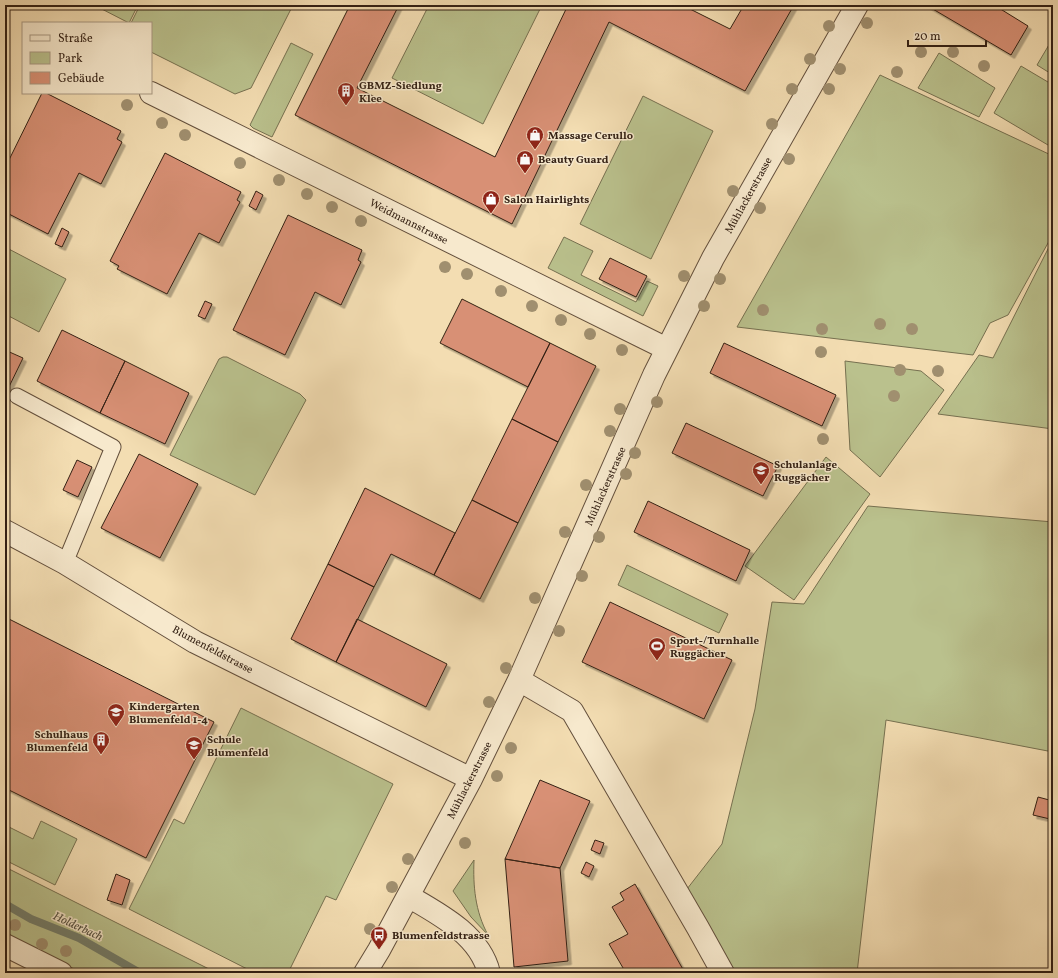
<svg xmlns="http://www.w3.org/2000/svg" width="1058" height="978" font-family="Vollkorn,serif">
<style>
.green{fill:#bac18d;stroke:#767050}
.lines{fill:none;stroke-linecap:round;stroke-linejoin:round}
.stream{stroke:#737e6c;stroke-width:8}
.building{fill:#d89074;stroke:#332014;filter:url(#shadow)}
.service-casing{stroke:#634f3c;stroke-width:17}
.minor-casing{stroke:#634f3c;stroke-width:24}
.service{stroke:#f7e9cd;stroke-width:15}
.minor{stroke:#f7e9cd;stroke-width:22}
.tree{fill:#a08f6f}
.labels{text-anchor:middle;stroke-width:3;stroke-linejoin:round;paint-order:stroke}
.poi-label{font-size:11px;font-weight:bold;fill:#332014;stroke:#f7e9cd;text-anchor:start}
.street-label{font-size:11px;fill:#332014;stroke:#f7e9cd}
.water-label{font-size:12px;font-style:italic;fill:#534f40;stroke:#f7e9cd}
</style>
<defs>
<filter id="shadow"><feDropShadow dx="3.5" dy="3.5" stdDeviation="0" flood-color="#0004"/></filter>
</defs>
<rect width="100%" height="100%" fill="#f3ddb2"/>
<filter id="stains"><feTurbulence type="fractalNoise" baseFrequency=".005" numOctaves="4"/><feColorMatrix values="0 0 0 0 .2 0 0 0 0 .09 0 0 0 0 .02 0 0 0 .5 -.17"/></filter>
<radialGradient id="worn" r=".72"><stop offset=".6" stop-color="#630" stop-opacity="0"/><stop offset="1" stop-color="#630" stop-opacity=".3"/></radialGradient>
<path class="green" d="M94,5H138L129,23Z
M140,5H293L251,88L235,94L151,52V23H131Z
M429,5H542L483,124L392,78Z
M1053,38V75L1037,65Z
M291,43L313,54L272,137L253,128L250,125Z
M939,53L995,88L979,117L918,88Z
M1021,66L1053,85V148L994,113Z
M880,75L1053,156V234L1008,315L990,323L973,355L737,327Z
M643,96L713,131L651,259L580,224Z
M564,237L593,251L581,275L636,302L647,281L658,286L643,316L548,268Z
M1053,239V429L938,414L979,355L993,358Z
M5,247L66,279L39,332L5,314Z
M223,357H227L300,394L306,400L255,495L170,455L219,359Z
M845,361L921,371L944,390L880,477L850,450Z
M826,457L870,494L794,600L745,566Z
M868,506L1053,522V752L886,720L857,973H735L687,889L722,844L755,709L772,602L804,604Z
M627,565L728,614L719,633L618,585Z
M241,708L393,784L336,900L326,896L288,973H255L129,909L174,819L184,824Z
M41,821L77,839L55,885L5,860V825L33,839Z
M474,860C473,886 475,911 488,935L471,917L453,891Z
M5,867L217,973H82L5,934Z"/>
<g class="lines">
<path class="stream" d="M5,904L31,919L79,938L140,973"/>
</g>
<path class="building" d="M350,5H399L357,88L495,157L568,5H682L730,29L744,5H794L745,91L609,22L512,224L295,115Z
M926,5H994L1028,26L1011,55Z
M42,93H46L121,131L117,139L122,142L101,184L79,173L48,234L5,212V168Z
M165,153L241,192L237,200L240,202L219,243L199,233L167,294L117,269L119,266L110,261Z
M256,191L263,195L256,210L249,206Z
M288,215L362,250L358,260L361,262L341,305L315,292L285,355L233,330Z
M62,228L69,232L62,247L55,244Z
M610,258L647,276L636,297L599,279Z
M462,299L550,343L528,387L440,343Z
M205,301L212,304L205,319L198,316Z
M62,330L125,361L100,413L37,381Z
M550,343L596,366L558,442L512,419Z
M724,343L836,395L822,426L710,373Z
M5,350L23,358L5,395Z
M125,361L189,393L165,444L100,413Z
M512,419L558,442L518,523L472,500Z
M686,423L778,466L763,496L672,453Z
M139,454L198,484L160,558L101,528Z
M77,460L92,467L78,497L63,490Z
M365,488L455,533L434,575L391,554L374,587L328,564Z
M472,500L518,523L480,599L434,575Z
M648,501L750,550L736,581L634,532Z
M328,564L374,587L336,662L291,639Z
M610,602L732,660L704,719L582,662Z
M5,617L214,722L146,858L5,788Z
M357,619L447,664L426,707L336,662Z
M540,780L590,801L560,868L505,859Z
M1038,797L1053,801L1050,819L1033,815Z
M595,840L604,843L600,854L591,850Z
M505,859L560,868L568,961L514,967Z
M586,862L594,866L589,877L581,873Z
M116,874L130,880L122,905L107,900Z
M635,884L685,973H626L609,944L628,934L612,907L624,900L620,893Z"/>
<g class="lines">
<g class="service-casing">
<path id="service" d="M17,396L113,447L65,563"/>
</g>
<g class="minor-casing">
<path id="minor" d="M151,93L667,349
M5,531L65,563L195,642L471,779
M519,680L572,711L698,928L723,973
M408,896C439,914 480,935 489,973
M5,945L61,973
M365,973L379,950L471,779L519,680L654,375L713,258L857,5"/>
</g>
<use href="#service" class="service"/>
<use href="#minor" class="minor"/>
</g>
<g class="tree">
<circle cx="867" cy="23" r="6"/>
<circle cx="829" cy="26" r="6"/>
<circle cx="921" cy="52" r="6"/>
<circle cx="953" cy="52" r="6"/>
<circle cx="810" cy="59" r="6"/>
<circle cx="984" cy="66" r="6"/>
<circle cx="840" cy="69" r="6"/>
<circle cx="897" cy="72" r="6"/>
<circle cx="792" cy="89" r="6"/>
<circle cx="829" cy="89" r="6"/>
<circle cx="127" cy="105" r="6"/>
<circle cx="162" cy="123" r="6"/>
<circle cx="772" cy="124" r="6"/>
<circle cx="185" cy="135" r="6"/>
<circle cx="789" cy="159" r="6"/>
<circle cx="240" cy="163" r="6"/>
<circle cx="279" cy="180" r="6"/>
<circle cx="733" cy="191" r="6"/>
<circle cx="307" cy="194" r="6"/>
<circle cx="332" cy="207" r="6"/>
<circle cx="760" cy="208" r="6"/>
<circle cx="361" cy="221" r="6"/>
<circle cx="445" cy="267" r="6"/>
<circle cx="467" cy="274" r="6"/>
<circle cx="684" cy="276" r="6"/>
<circle cx="720" cy="279" r="6"/>
<circle cx="501" cy="291" r="6"/>
<circle cx="532" cy="306" r="6"/>
<circle cx="704" cy="306" r="6"/>
<circle cx="763" cy="310" r="6"/>
<circle cx="561" cy="320" r="6"/>
<circle cx="880" cy="324" r="6"/>
<circle cx="822" cy="329" r="6"/>
<circle cx="912" cy="329" r="6"/>
<circle cx="590" cy="334" r="6"/>
<circle cx="622" cy="350" r="6"/>
<circle cx="821" cy="352" r="6"/>
<circle cx="900" cy="370" r="6"/>
<circle cx="938" cy="371" r="6"/>
<circle cx="894" cy="396" r="6"/>
<circle cx="657" cy="402" r="6"/>
<circle cx="620" cy="409" r="6"/>
<circle cx="610" cy="431" r="6"/>
<circle cx="823" cy="439" r="6"/>
<circle cx="635" cy="453" r="6"/>
<circle cx="626" cy="474" r="6"/>
<circle cx="586" cy="485" r="6"/>
<circle cx="565" cy="532" r="6"/>
<circle cx="599" cy="537" r="6"/>
<circle cx="582" cy="576" r="6"/>
<circle cx="535" cy="598" r="6"/>
<circle cx="559" cy="631" r="6"/>
<circle cx="506" cy="668" r="6"/>
<circle cx="489" cy="702" r="6"/>
<circle cx="511" cy="748" r="6"/>
<circle cx="497" cy="776" r="6"/>
<circle cx="465" cy="843" r="6"/>
<circle cx="408" cy="859" r="6"/>
<circle cx="392" cy="887" r="6"/>
<circle cx="15" cy="925" r="6"/>
<circle cx="370" cy="929" r="6"/>
<circle cx="42" cy="944" r="6"/>
<circle cx="66" cy="951" r="6"/>
</g>
<defs>
<g id="building-pin" transform="scale(0.9)"><path d="M0 17L-7.5 6A9.5 9.5 0 1 1 7.5 6Z" fill="#8f2418" stroke="#f7e9cd"/><path d="M-4-6H4V6H1V3H-1V6H-4ZM-2.5-4.3h1.7v1.8h-1.7ZM.8-4.3h1.7v1.8H.8ZM-2.5-1h1.7V.8h-1.7ZM.8-1h1.7V.8H.8Z" fill="#fff"/></g>
<g id="shop-pin" transform="scale(0.9)"><path d="M0 17L-7.5 6A9.5 9.5 0 1 1 7.5 6Z" fill="#8f2418" stroke="#f7e9cd"/><path d="M-5-2.5h2.3a2.7 3.5 0 0 1 5.4 0H5L5.5 6h-11ZM-1.5-2.5h3a1.5 2.3 0 0 0-3 0Z" fill="#fff"/></g>
<g id="school-pin" transform="scale(0.9)"><path d="M0 17L-7.5 6A9.5 9.5 0 1 1 7.5 6Z" fill="#8f2418" stroke="#f7e9cd"/><path d="M0-5L7-2L0 1L-7-2ZM-4 1L0 2.5L4 1V4Q0 6-4 4Z" fill="#fff"/></g>
<g id="stadium-pin" transform="scale(0.9)"><path d="M0 17L-7.5 6A9.5 9.5 0 1 1 7.5 6Z" fill="#8f2418" stroke="#f7e9cd"/><path d="M0-5a6.5 5 0 1 0 0 10a6.5 5 0 1 0 0-10ZM-3.5-1.8h7v3.6h-7Z" fill="#fff"/></g>
<g id="bus-pin" transform="scale(0.9)"><path d="M0 17L-7.5 6A9.5 9.5 0 1 1 7.5 6Z" fill="#8f2418" stroke="#f7e9cd"/><path d="M-5-6H5V4H4V6H2V4H-2V6H-4V4H-5ZM-3.5-4V0h7V-4ZM-3.5 1.2v1.5H-2V1.2ZM2 1.2v1.5H3.5V1.2Z" fill="#fff"/></g>
</defs>
<g fill-rule="evenodd">
<use href="#building-pin" x="346" y="91"/>
<use href="#shop-pin" x="535" y="135"/>
<use href="#shop-pin" x="525" y="159"/>
<use href="#shop-pin" x="491" y="199"/>
<use href="#school-pin" x="761" y="470"/>
<use href="#stadium-pin" x="657" y="646"/>
<use href="#school-pin" x="116" y="712"/>
<use href="#building-pin" x="101" y="740"/>
<use href="#school-pin" x="194" y="745"/>
<use href="#bus-pin" x="379" y="935"/>
</g>
<g class="labels">
<g class="poi-label">
<text x="359" y="89">GBMZ-Siedlung<tspan x="359" dy="13">Klee</tspan></text>
<text x="548" y="139">Massage Cerullo</text>
<text x="538" y="163">Beauty Guard</text>
<text x="504" y="203">Salon Hairlights</text>
<text x="774" y="468">Schulanlage<tspan x="774" dy="13">Ruggächer</tspan></text>
<text x="670" y="644">Sport-/Turnhalle<tspan x="670" dy="13">Ruggächer</tspan></text>
<text x="129" y="710">Kindergarten<tspan x="129" dy="13">Blumenfeld 1-4</tspan></text>
<text x="88" y="738" text-anchor="end">Schulhaus<tspan x="88" dy="13">Blumenfeld</tspan></text>
<text x="207" y="743">Schule<tspan x="207" dy="13">Blumenfeld</tspan></text>
<text x="392" y="939">Blumenfeldstrasse</text>
</g>
<g class="street-label">
<text transform="translate(748 195) rotate(-61)" y="4">Mühlackerstrasse</text>
<text transform="translate(409 221) rotate(27)" y="4">Weidmannstrasse</text>
<text transform="translate(605 486) rotate(-66)" y="4">Mühlackerstrasse</text>
<text transform="translate(213 649) rotate(28)" y="4">Blumenfeldstrasse</text>
<text transform="translate(469 780) rotate(-63)" y="4">Mühlackerstrasse</text>
</g>
<g class="water-label">
<text transform="translate(78 926) rotate(25)" y="4">Holderbach</text>
</g>
</g>
<rect width="1058" height="978" fill="none" stroke="#f3ddb2" stroke-width="20"/>
<rect x="6" y="6" width="1046" height="966" fill="none" stroke="#332014" stroke-width="2"/>
<rect x="10" y="10" width="1038" height="958" fill="none" stroke="#332014"/>
<rect x="22" y="22" width="130" height="72" fill="#f7e9cd" stroke="#a99983"/>
<rect x="30" y="35" width="20" height="6" fill="#f7e9cd" stroke="#a99983"/>
<text x="58" y="42" font-size="12" fill="#332014">Straße</text>
<rect x="30" y="52" width="20" height="12" fill="#bac18d" stroke="#a99983"/>
<text x="58" y="62" font-size="12" fill="#332014">Park</text>
<rect x="30" y="72" width="20" height="12" fill="#d89074" stroke="#a99983"/>
<text x="58" y="82" font-size="12" fill="#332014">Gebäude</text>
<path d="M908 40v6h78v-6" fill="none" stroke="#332014" stroke-width="2"/>
<text x="914" y="40" font-size="12" fill="#332014" stroke="#f7e9cd" stroke-width="3" paint-order="stroke">20 m</text>
<rect width="100%" height="100%" filter="url(#stains)"/>
<rect width="100%" height="100%" fill="url(#worn)"/>
</svg>
